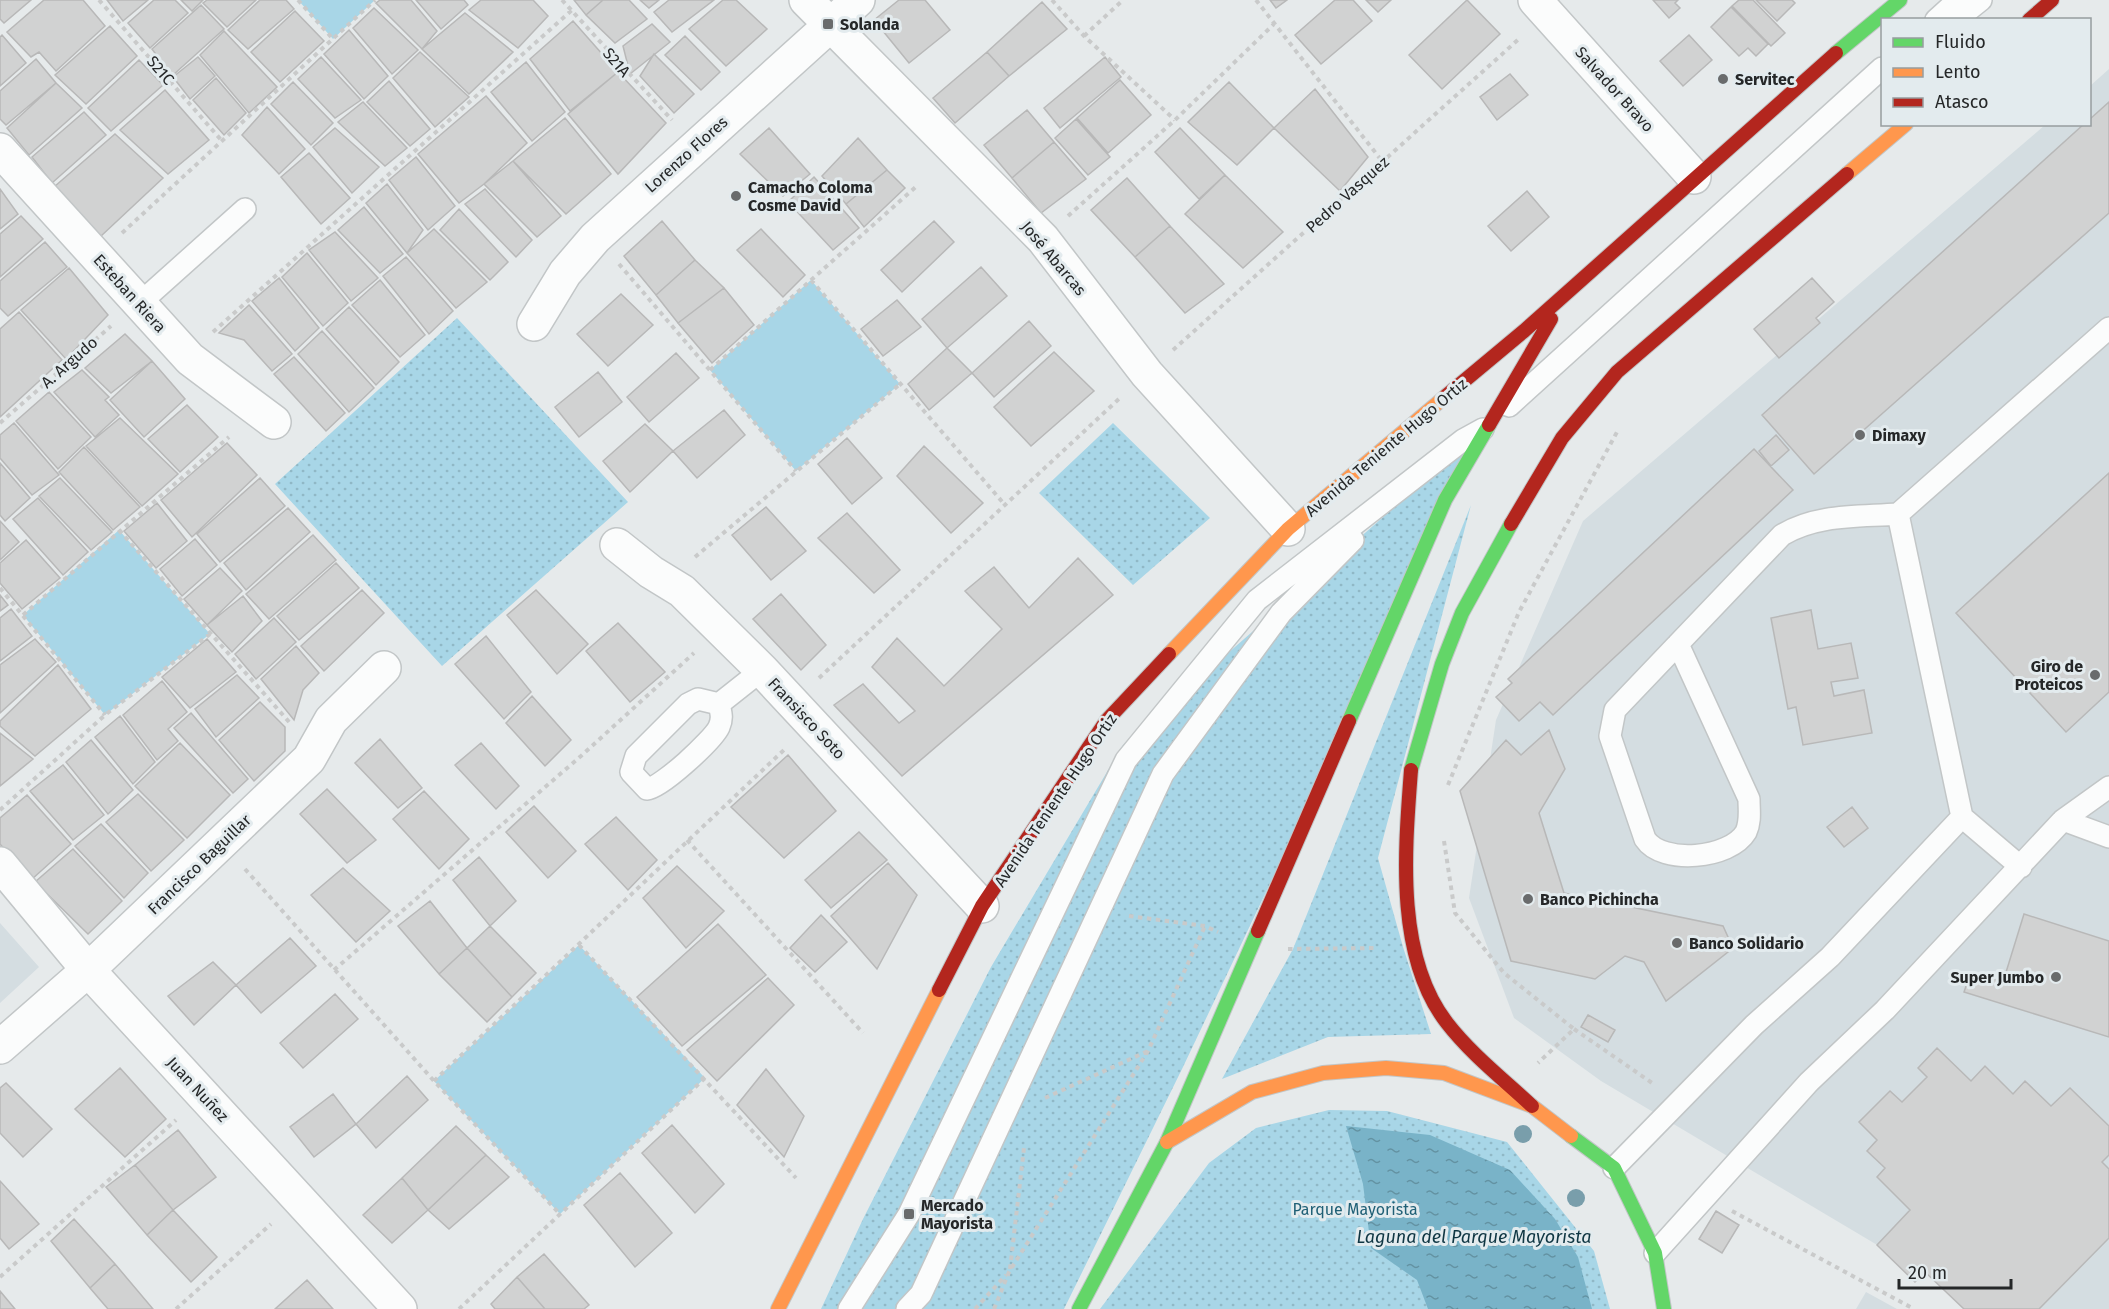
<svg xmlns="http://www.w3.org/2000/svg" width="2109" height="1309" font-family="'Fira Sans',sans-serif">
<style>
.built{fill:#d4dde1}
.grass{fill:#a8d6e7}
.park{fill:url(#park-dots)}
.water{fill:url(#water-ripples)}
.building{fill:#d1d2d2;stroke:#b8b8b8;stroke-width:1.5}
.lines{fill:none;stroke-linecap:round;stroke-linejoin:round}
.lane-casing{stroke:#c2c6c7;stroke-width:24}
.street-casing{stroke:#c2c6c7;stroke-width:36}
.fast-casing{stroke:#c2c6c7;stroke-width:16}
.slow-casing{stroke:#c2c6c7;stroke-width:16}
.jam-casing{stroke:#c2c6c7;stroke-width:16}
.path{stroke:#c9caca;stroke-width:4;stroke-dasharray:4.5 4.5;stroke-linecap:butt}
.lane{stroke:#fbfcfc;stroke-width:21}
.street{stroke:#fbfcfc;stroke-width:33}
.fast{stroke:#63d668;stroke-width:14}
.slow{stroke:#ff974d;stroke-width:14}
.jam{stroke:#b3261e;stroke-width:14}
.tree{fill:#799eab}
.poi-dot{fill:#696b6c;stroke:#e3ebee;stroke-width:2}
.labels{text-anchor:middle;stroke-width:6;stroke-linejoin:round;paint-order:stroke}
.poi-label{font-size:16px;font-weight:bold;fill:#252728;stroke:#e3ebee;text-anchor:start}
.street-label{font-size:16px;fill:#252728;stroke:#e3ebee}
.park-label{font-size:16px;fill:#206076;stroke:#e3ebee}
.water-label{font-size:18px;font-style:italic;fill:#0f3643;stroke:#e3ebee}
</style>
<defs>
<pattern id="park-dots" width="8" height="8" patternUnits="userSpaceOnUse" patternTransform="scale(1.5)"><rect width="8" height="8" fill="#a8d6e7"/><path d="M2 2h.1M6 6h.1" fill="none" stroke="#90b8c6" stroke-width="1.8" stroke-linecap="round"/></pattern>
<pattern id="water-ripples" width="26" height="14" patternUnits="userSpaceOnUse" patternTransform="scale(1.5)"><rect width="26" height="14" fill="#79b3c8"/><path d="M2 4q2-2 4 0t4 0M15 11q2-2 4 0t4 0" fill="none" stroke="#6392a2"/></pattern>
</defs>
<rect width="100%" height="100%" fill="#e6eaeb"/>
<path class="built" d="M2109,69V1309H1985L1601,1081L1514,1018L1469,898L1496,720L1583,521L2045,125L2090,124V86Z
M0,923L39,967L0,1003Z
M1866,1292L1897,1309H1856Z"/>
<path class="grass" d="M298,0H375L333,39Z
M811,280L900,384L796,471L710,370Z
M119,530L210,634L105,715L23,615Z
M579,945L705,1078L560,1214L434,1081Z"/>
<path class="park" d="M457,318L628,502L442,666L275,484Z
M1113,423L1210,518L1133,585L1039,493Z
M1487,426L1183,1067L1064,1309H821L863,1219L991,967L1123,745Z
M1471,505L1378,858L1403,947L1431,1034L1328,1037L1222,1079L1293,949Z
M1329,1110L1387,1111L1507,1142L1594,1251L1610,1309H1100L1209,1163L1256,1128Z"/>
<path class="water" d="M1346,1126L1430,1135L1510,1170L1555,1219L1578,1257L1592,1309H1428L1417,1280L1371,1248L1363,1184Z"/>
<path class="building" d="M0,0H31L4,23L0,19Z
M44,0H83L105,26L56,71L39,52L31,57L7,32Z
M107,0H148L123,21Z
M154,0H175L188,13L150,48L128,23Z
M181,0H203L192,11Z
M207,0H256L227,27L203,3Z
M260,0H286L294,9L248,49L228,30Z
M380,0H411L437,31L422,49L376,3Z
M416,0H464L468,5L441,29Z
M481,0H533L548,16L518,48L469,10Z
M574,0H603L586,15Z
M603,0H629L647,19L615,43L586,15Z
M640,0H659L649,8Z
M669,0H714L672,32L654,12Z
M723,0H736L767,29L726,66L689,29Z
M899,0H925L950,30L909,63L874,20Z
M1270,0H1287L1276,8Z
M1335,0H1353L1372,21L1321,64L1295,35Z
M1366,0H1391L1378,12Z
M1467,0L1500,34L1442,89L1409,55Z
M1653,0H1678L1675,3L1680,8L1669,18Z
M1739,0H1753L1785,33L1771,46L1732,6Z
M1756,0H1792L1795,3L1777,21Z
M1042,2L1067,29L1009,76L987,52Z
M201,5L224,29L172,76L152,49Z
M1731,7L1768,44L1756,56L1748,48L1739,56L1711,27Z
M374,8L418,50L392,74L353,28Z
M295,11L324,41L280,82L251,52Z
M465,13L513,52L469,94L422,49Z
M573,21L618,72L570,111L530,59Z
M652,24L670,42L630,74L623,46Z
M110,26L137,56L86,104L55,75Z
M349,30L388,76L364,99L324,54Z
M224,31L277,87L249,113L200,55Z
M2,35L26,63L0,86V37Z
M1689,35L1712,60L1683,86L1660,61Z
M685,36L720,72L701,90L665,55Z
M420,52L469,97L435,127L393,78Z
M987,52L1009,76L955,123L933,98Z
M654,54L694,94L674,113L640,76Z
M198,57L215,76L190,99L173,77Z
M321,57L361,100L335,118L298,79Z
M1105,57L1121,77L1060,128L1044,108Z
M36,59L56,83L6,125L0,119V91Z
M139,60L163,85L111,131L88,108Z
M526,62L565,112L532,141L491,92Z
M618,72L666,123L618,174L568,114Z
M1510,74L1528,95L1497,120L1480,97Z
M216,78L246,113L224,135L193,100Z
M1120,80L1151,115L1108,153L1077,118Z
M389,81L430,129L410,146L367,102Z
M293,82L333,123L311,145L271,104Z
M1229,82L1274,128L1237,165L1188,122Z
M56,83L82,108L29,155L7,128Z
M1315,89L1368,157L1340,191L1274,128Z
M165,90L209,140L168,174L120,130Z
M486,96L527,143L484,184L459,203L418,154Z
M363,102L407,148L385,166L338,122Z
M2109,102V213L1814,474L1762,415L2084,124H2090V119Z
M267,107L305,149L279,174L242,135Z
M1027,110L1054,142L1012,178L984,145Z
M84,112L106,135L52,183L32,157Z
M565,118L611,174L566,214L513,161Z
M1076,119L1110,157L1088,175L1055,138Z
M335,128L379,167L352,193L313,147Z
M769,128L810,174L783,196L740,154Z
M1180,128L1225,175L1199,199L1155,152Z
M115,134L163,178L100,237L54,187Z
M858,138L887,170L846,204L822,176Z
M1054,142L1086,179L1041,213L1012,178Z
M309,153L350,198L321,224L281,177Z
M416,157L455,206L428,230L389,180Z
M513,161L561,216L537,237L484,184Z
M887,170L905,188L864,227L846,204Z
M1225,175L1283,232L1243,268L1185,214Z
M814,177L859,228L833,250L788,202Z
M1127,178L1170,226L1135,257L1091,210Z
M387,184L423,230L407,253L366,203Z
M0,189L18,214L0,229Z
M485,189L532,240L516,257L465,204Z
M1527,191L1549,217L1511,251L1488,226Z
M364,207L403,254L380,273L338,230Z
M459,209L508,262L490,280L440,230Z
M21,216L43,239L0,277V234Z
M662,221L695,260L656,295L624,256Z
M934,221L954,242L902,292L881,270Z
M1170,226L1224,284L1185,313L1135,257Z
M434,229L487,282L456,308L407,253Z
M761,229L805,275L783,297L737,250Z
M335,232L378,278L351,301L309,250Z
M45,242L67,267L8,316L0,308V281Z
M307,253L348,303L323,326L282,277Z
M406,257L453,311L429,334L383,276Z
M695,260L724,288L678,323L656,295Z
M981,267L1007,296L947,348L922,319Z
M69,268L108,315L66,359L21,310Z
M279,278L319,328L295,351L252,301Z
M1812,278L1834,302L1816,318L1820,323L1779,358L1754,329Z
M380,280L425,335L400,357L352,305Z
M724,288L754,325L712,363L678,323Z
M621,294L653,325L608,366L577,334Z
M897,300L921,327L883,356L861,329Z
M249,305L292,354L272,371L244,340L219,333Z
M349,307L399,362L376,385L326,329Z
M19,312L62,360L0,417V329Z
M1029,321L1051,346L994,397L972,373Z
M322,331L374,388L349,412L298,354Z
M125,334L152,361L111,393L85,368Z
M947,348L972,373L929,410L908,384Z
M1054,352L1094,391L1031,446L994,407Z
M676,353L699,378L649,422L627,397Z
M294,357L345,413L326,431L274,374Z
M152,361L185,399L144,437L110,400Z
M82,370L109,397L105,400L119,415L95,437L54,392Z
M598,372L622,402L579,437L555,407Z
M49,392L91,437L58,469L16,421Z
M187,405L218,437L180,472L148,439Z
M724,410L745,435L697,478L673,451Z
M120,418L178,474L142,506L86,446Z
M14,423L59,475L32,495L0,458V435Z
M645,424L673,451L630,492L603,461Z
M1776,435L1789,450L1771,466L1759,451Z
M847,438L882,478L852,504L818,464Z
M227,443L257,475L192,537L161,500Z
M924,446L983,503L951,533L897,476Z
M84,447L140,507L113,530L59,472Z
M1754,449L1793,490L1553,715L1540,702L1519,721L1496,697L1512,683L1508,679Z
M0,463L30,498L5,521L0,515Z
M2109,473V692L2066,732L1956,613Z
M60,478L112,532L91,550L39,496Z
M260,478L285,506L220,562L197,534Z
M38,498L88,552L63,575L13,519Z
M157,503L187,541L156,568L124,531Z
M766,507L806,551L771,580L732,535Z
M288,508L310,532L246,590L224,563Z
M847,513L900,570L874,593L818,538Z
M0,521L19,542L0,560Z
M313,535L336,560L269,619L246,594Z
M195,539L217,565L182,596L160,569Z
M26,540L60,578L22,609L0,583V563Z
M1078,558L1113,595L902,776L834,705L863,684L899,723L915,711L872,667L897,638L944,686L1002,629L965,591L994,567L1029,608Z
M336,563L359,588L299,640L277,616Z
M220,568L242,591L207,625L184,599Z
M362,590L384,613L324,671L301,646Z
M536,590L588,644L557,674L507,615Z
M781,594L826,645L801,670L753,619Z
M0,595L8,605L0,611Z
M243,596L262,621L232,652L207,625Z
M11,609L32,636L0,661V618Z
M1811,610L1818,649L1851,643L1858,678L1831,682L1834,696L1864,690L1872,733L1803,745L1796,707L1788,709L1771,618Z
M274,618L296,642L256,679L235,654Z
M618,623L665,672L630,702L586,651Z
M486,636L531,692L504,719L455,664Z
M35,639L56,662L0,713V665Z
M207,639L236,672L190,708L162,677Z
M296,646L319,673L303,690L294,720L261,679Z
M58,665L91,709L35,756L0,726V721Z
M237,675L259,698L216,737L195,709Z
M162,681L187,712L168,729L178,741L157,760L123,715Z
M532,696L571,740L545,766L506,723Z
M260,702L285,727V751L254,781L219,740Z
M191,713L248,779L233,793L174,728Z
M120,716L155,762L133,784L95,737Z
M1549,730L1565,769L1539,813L1564,893L1723,926L1733,948L1666,1001L1644,962L1625,956L1595,979L1511,961L1460,791L1506,740L1521,755Z
M0,733L33,759L0,786Z
M380,739L422,788L398,808L355,763Z
M91,740L133,790L108,814L66,762Z
M180,743L230,795L187,838L135,786Z
M481,743L519,786L496,809L455,765Z
M788,755L836,811L784,858L731,807Z
M63,765L104,815L73,840L30,791Z
M327,789L376,840L347,863L300,814Z
M424,791L469,839L439,869L393,819Z
M138,794L184,840L151,871L106,822Z
M27,795L71,844L31,880L0,844V818Z
M534,806L576,851L548,878L506,832Z
M1852,807L1868,828L1844,847L1827,827Z
M616,817L657,860L628,890L585,844Z
M101,824L148,873L124,898L75,846Z
M859,832L887,860L831,908L805,880Z
M73,849L122,901L88,934L35,882Z
M479,857L516,901L490,926L453,880Z
M888,863L917,895L877,969L831,916Z
M677,866L724,911L686,948L643,898Z
M343,868L390,911L356,942L311,895Z
M430,901L467,948L439,974L398,926Z
M2024,914L2109,941V1037L1964,992L1971,972L2003,982Z
M821,915L847,942L815,972L790,948Z
M718,924L766,975L682,1046L637,997Z
M490,926L536,973L512,997L467,948Z
M290,938L316,966L261,1013L236,985Z
M467,948L512,997L487,1022L439,974Z
M213,962L236,985L194,1025L168,996Z
M768,978L794,1005L717,1081L687,1050Z
M335,994L358,1019L303,1068L280,1043Z
M1588,1015L1615,1030L1608,1042L1581,1027Z
M1937,1048L1971,1081L1985,1066L2013,1094L2025,1081L2051,1106L2070,1088L2109,1126V1155L2102,1162L2109,1169V1238L2039,1309H1964L1925,1272L1915,1282L1877,1245L1910,1210L1877,1177L1885,1168L1867,1151L1877,1140L1859,1122L1890,1091L1902,1102L1927,1077L1918,1068Z
M120,1068L166,1119L125,1157L75,1109Z
M766,1069L804,1116L784,1157L737,1105Z
M407,1076L428,1100L376,1148L356,1124Z
M6,1083L52,1129L23,1157L0,1133V1088Z
M333,1094L356,1124L314,1157L290,1127Z
M672,1125L724,1184L695,1213L642,1153Z
M456,1126L486,1155L428,1210L402,1178Z
M178,1130L216,1177L173,1210L135,1165Z
M486,1155L509,1177L449,1229L428,1210Z
M135,1165L173,1210L147,1235L106,1187Z
M620,1173L672,1233L635,1267L584,1205Z
M402,1178L428,1210L392,1243L363,1215Z
M0,1181L39,1224L9,1249L0,1238Z
M173,1210L217,1257L191,1282L147,1235Z
M1716,1211L1739,1225L1722,1253L1699,1239Z
M74,1219L115,1264L90,1288L51,1241Z
M544,1254L589,1305L584,1309H545L517,1277Z
M115,1264L153,1309H108L90,1288Z
M517,1277L545,1309H495L491,1304Z
M307,1280L333,1309H275Z
M0,1291L15,1309H0Z"/>
<g class="lines">
<g class="lane-casing">
<path id="lane" d="M1936,20L1958,0
M1956,20L1981,0
M140,303L245,209
M1509,406L1882,68
M1678,644L1749,799C1749,811 1751,821 1746,832C1730,859 1662,865 1645,839L1610,736L1615,710L1782,535C1817,514 1858,517 1898,514
M698,699L719,704C721,713 723,718 719,727C713,740 661,788 647,789L631,772L636,756L688,704Z
M719,704L762,670
M2063,820L2109,837
M2021,867L1962,817L1898,514L2109,328
M1614,1168L1754,1025L1830,957L1962,817
M1655,1253L1809,1082L1885,1010L2063,820L2109,787
M849,1309L909,1214L1126,760L1257,600L1463,440L1483,429
M907,1309L921,1294L1163,774L1281,613L1353,540"/>
</g>
<g class="street-casing">
<path id="street" d="M806,0L1043,239L1147,374L1288,529
M1535,0L1694,177
M0,150L190,359L274,422
M534,324L565,273L595,238L858,0
M617,545L651,572L682,591L762,670L982,906
M0,864L88,970L400,1309
M0,1047L88,970L309,759L331,720L384,668"/>
</g>
<g class="fast-casing">
<path id="fast" d="M1836,53L1900,0
M1349,721L1445,500L1489,425
M1411,770L1442,664L1462,613L1511,524
M1571,1136L1614,1168L1655,1253L1664,1309
M1079,1309L1167,1142L1258,931"/>
</g>
<g class="slow-casing">
<path id="slow" d="M1847,174L1906,124
M1169,654L1288,529L1446,396
M1167,1142L1252,1092L1323,1073L1386,1068L1444,1073L1532,1106L1571,1136
M778,1309L939,990"/>
</g>
<g class="jam-casing">
<path id="jam" d="M2029,20L2052,0
M1446,396L1524,331L1836,53
M1489,425L1551,319
M1511,524L1562,438L1617,372L1847,174
M1411,770C1405,850 1395,956 1447,1023C1471,1054 1503,1079 1532,1106
M1258,931L1349,721
M939,990L982,906L1107,720L1169,654"/>
</g>
<path class="path" d="M99,0L222,141
M298,0L333,39
M562,0L672,120
M1052,0L1084,36L1175,120
M1256,0L1382,161
M1084,36L1123,0
M1068,216L1175,120L1274,24
M122,233L375,0
M619,264L796,471
M811,280L1005,505
M213,332L572,10
M1173,350L1520,38
M710,370L918,185
M0,423L111,326
M119,530L290,723
M695,557L900,384
M0,588L105,715
M23,615L229,437
M819,678L1121,397
M1448,785L1519,612L1617,432
M0,810L105,715L210,634
M687,840L863,1033
M1444,841L1455,913L1504,973L1574,1029L1538,1063
M245,869L434,1081L560,1214
M1129,916L1205,926L1218,932
M579,945L796,1178
M1288,949L1376,948
M334,970L581,756L694,653
M1574,1029L1655,1085
M434,1081L786,748
M1045,1098L1148,1051
M1732,1211L1914,1309
M1010,1269L1024,1148
M0,1277L176,1120
M176,1309L271,1224
M459,1309L705,1078
M975,1309L1006,1275
M994,1309L1009,1272L1148,1051L1205,926"/>
<use href="#lane" class="lane"/>
<use href="#street" class="street"/>
<use href="#fast" class="fast"/>
<use href="#slow" class="slow"/>
<use href="#jam" class="jam"/>
</g>
<g class="tree">
<circle cx="1523" cy="1134" r="9"/>
<circle cx="1576" cy="1198" r="9"/>
</g>
<g class="poi-dot">
<rect x="822" y="18" width="12" height="12" rx="3"/>
<circle cx="1723" cy="79" r="6"/>
<circle cx="736" cy="196" r="6"/>
<circle cx="1860" cy="435" r="6"/>
<circle cx="2095" cy="675" r="6"/>
<circle cx="1528" cy="899" r="6"/>
<circle cx="1677" cy="943" r="6"/>
<circle cx="2056" cy="977" r="6"/>
<rect x="903" y="1208" width="12" height="12" rx="3"/>
</g>
<g class="labels">
<g class="poi-label">
<text x="840" y="30">Solanda</text>
<text x="1735" y="85">Servitec</text>
<text x="748" y="193">Camacho Coloma<tspan x="748" dy="18">Cosme David</tspan></text>
<text x="1872" y="441">Dimaxy</text>
<text x="2083" y="672" text-anchor="end">Giro de<tspan x="2083" dy="18">Proteicos</tspan></text>
<text x="1540" y="905">Banco Pichincha</text>
<text x="1689" y="949">Banco Solidario</text>
<text x="2044" y="983" text-anchor="end">Super Jumbo</text>
<text x="921" y="1211">Mercado<tspan x="921" dy="18">Mayorista</tspan></text>
</g>
<g class="street-label">
<text transform="translate(617 62) rotate(49)" y="6">S21A</text>
<text transform="translate(161 70) rotate(49)" y="6">S21C</text>
<text transform="translate(1615 89) rotate(48)" y="6">Salvador Bravo</text>
<text transform="translate(686 154) rotate(-42)" y="6">Lorenzo Flores</text>
<text transform="translate(1347 194) rotate(-42)" y="6">Pedro Vasquez</text>
<text transform="translate(1054 258) rotate(50)" y="6">José Abarcas</text>
<text transform="translate(130 293) rotate(48)" y="6">Esteban Riera</text>
<text transform="translate(69 362) rotate(-41)" y="6">A. Argudo</text>
<text transform="translate(1386 447) rotate(-40)" y="6">Avenida Teniente Hugo Ortiz</text>
<text transform="translate(807 718) rotate(47)" y="6">Fransisco Soto</text>
<text transform="translate(1055 800) rotate(-56)" y="6">Avenida Teniente Hugo Ortiz</text>
<text transform="translate(199 864) rotate(-44)" y="6">Francisco Baguillar</text>
<text transform="translate(198 1089) rotate(47)" y="6">Juan Nuñez</text>
</g>
<g class="park-label">
<text x="1355" y="1215">Parque Mayorista</text>
</g>
<g class="water-label">
<text x="1474" y="1243">Laguna del Parque Mayorista</text>
</g>
</g>
<rect x="1881" y="18" width="210" height="108" fill="#e3ebee" stroke="#979d9f" stroke-width="1.5"/>
<rect x="1893" y="38" width="30" height="9" fill="#63d668" stroke="#979d9f" stroke-width="1.5"/>
<text x="1935" y="48" font-size="18" fill="#252728">Fluido</text>
<rect x="1893" y="68" width="30" height="9" fill="#ff974d" stroke="#979d9f" stroke-width="1.5"/>
<text x="1935" y="78" font-size="18" fill="#252728">Lento</text>
<rect x="1893" y="98" width="30" height="9" fill="#b3261e" stroke="#979d9f" stroke-width="1.5"/>
<text x="1935" y="108" font-size="18" fill="#252728">Atasco</text>
<path d="M1899 1279v9h112v-9" fill="none" stroke="#252728" stroke-width="3"/>
<text x="1908" y="1279" font-size="18" fill="#252728" stroke="#e3ebee" stroke-width="4.5" paint-order="stroke">20 m</text>
</svg>
